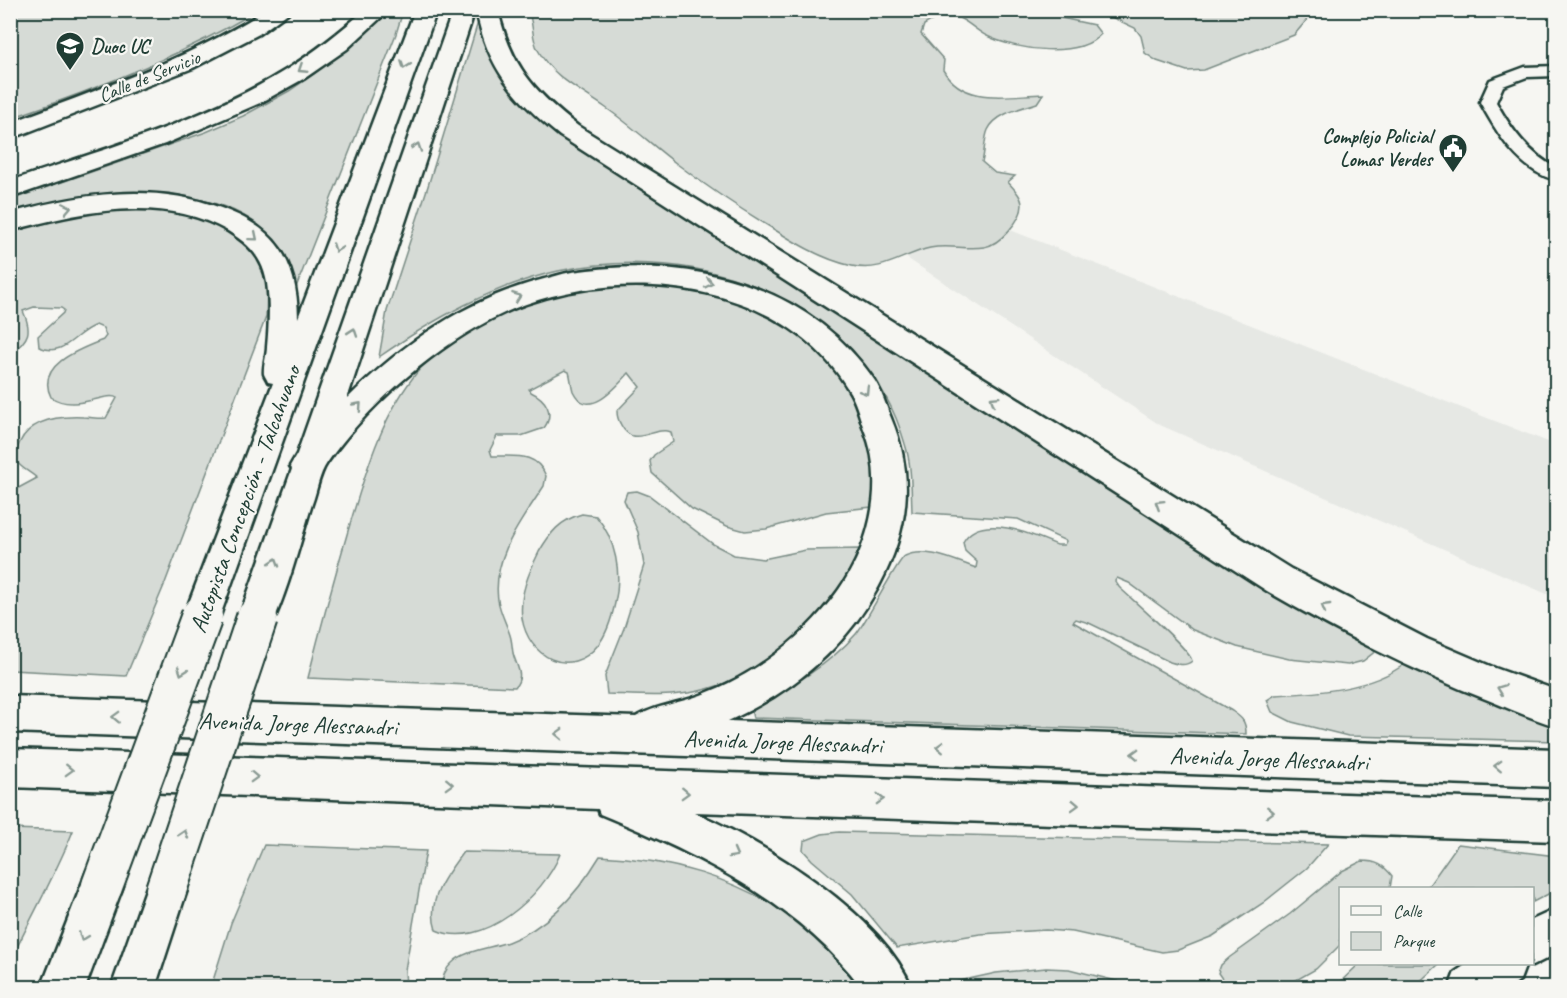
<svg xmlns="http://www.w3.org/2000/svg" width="1567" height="998" font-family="Caveat,sans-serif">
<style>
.built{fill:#e6e8e4}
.green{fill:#d6dbd6;stroke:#7a8c85;stroke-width:1.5}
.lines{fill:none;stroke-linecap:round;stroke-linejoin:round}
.lane-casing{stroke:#1f3d34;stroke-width:5}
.street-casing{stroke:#1f3d34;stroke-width:5}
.highway-casing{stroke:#1f3d34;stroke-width:5}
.lane{fill:#f6f6f2;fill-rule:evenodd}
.street{fill:#f6f6f2;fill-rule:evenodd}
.highway{fill:#f6f6f2;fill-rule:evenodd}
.highway-bridge-casing{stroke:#1f3d34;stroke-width:44;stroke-linecap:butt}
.highway-bridge{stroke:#f6f6f2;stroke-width:40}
.oneway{stroke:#8a9a93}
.labels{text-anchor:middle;stroke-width:4.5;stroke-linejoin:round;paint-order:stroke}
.far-poi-label{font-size:20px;font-weight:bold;fill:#1f3d34;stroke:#f6f6f2;text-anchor:start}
.far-street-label{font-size:20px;fill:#1f3d34;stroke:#f6f6f2}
.street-label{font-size:24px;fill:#1f3d34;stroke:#f6f6f2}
</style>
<rect width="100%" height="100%" fill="#f6f6f2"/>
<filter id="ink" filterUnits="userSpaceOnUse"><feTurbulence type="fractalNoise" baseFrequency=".0167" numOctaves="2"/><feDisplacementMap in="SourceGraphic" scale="12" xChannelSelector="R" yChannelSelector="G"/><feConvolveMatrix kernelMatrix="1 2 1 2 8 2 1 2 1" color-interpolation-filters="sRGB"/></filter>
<g filter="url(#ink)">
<path class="built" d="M774,137L1556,445V598L1160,425L755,158Z"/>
<path class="green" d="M1307,10L1309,13L1306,21L1294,35L1204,70L1187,71L1157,61L1145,53L1141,36L1135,28L1107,15L1106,11Z
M10,11L11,10L257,11C180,56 95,90 11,118Z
M388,11H403L396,34L295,290C292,277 289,263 282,251C247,194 152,186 92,196C64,200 37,207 11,214L10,200L206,132L243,116L289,91L314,74L354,43Z
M1059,11L1062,18L1094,25L1101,34C1079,59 1015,50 987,36C976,31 963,16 950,16C941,16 932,20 924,25L921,34L944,60L943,70C965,106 1007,95 1043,94L1037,103C1022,108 996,113 988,130C984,139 985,152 982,162L995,173L1015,176L1008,182C1013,188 1022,196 1022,205C1022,220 999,245 984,247C966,250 949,244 930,248C903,254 882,273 852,266C821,259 794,242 767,225C736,206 706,186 677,164C653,146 631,125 606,108C582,91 552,77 538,50C531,38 534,22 528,11Z
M478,22C494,71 504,88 544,122L1377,650L1363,661L1348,665L1289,659L1237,647L1193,630L1129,583L1117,578L1115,581L1119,587C1130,598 1191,650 1192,661C1185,667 1177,664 1170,662L1089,623L1076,619L1073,622L1232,711C1242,718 1246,721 1246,734L753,718L751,710L755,706C792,686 828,666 856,634C867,621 898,559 905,556C925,546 956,561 976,568L977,562L965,551L963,542C979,511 1034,535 1057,545H1064L1066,541L1018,519L912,512C911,489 912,466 905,444C863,297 697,241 558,271C492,286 435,318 379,357L387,311L428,186Z
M134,207C149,208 166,207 180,211C209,218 246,234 260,262C268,280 267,299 266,317L165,583L126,676L11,670V492L37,478C21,465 9,465 20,442C31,419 60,416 83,417C91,417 98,419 106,418L117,398C107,391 74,413 51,397C35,365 80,349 103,340L106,336L103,328L96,325C75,332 65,358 39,347L38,336L63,313L64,310L61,308L34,307L23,311C32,331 30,339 11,353V231L84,211Z
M660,283C686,288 716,291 740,300C795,320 859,380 870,439C875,461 874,485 872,507L826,512L766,529L745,531L727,526L692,509L652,473L650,461L654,455L673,442L671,432C654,425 634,450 621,425C618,420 617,417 617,411L640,387L629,373C617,386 588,422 573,391C571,384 571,378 569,372L565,370L529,389L531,392C546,399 555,413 544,428L521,436H497L490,450L492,456C513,457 536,451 546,476L544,486C522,520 492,556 498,600C500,612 506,623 510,635C512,641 512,647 513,653C516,666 525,675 515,687L308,678C321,626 335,575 350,524C366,471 382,414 419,370C450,333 525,296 573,288C602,284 632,285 660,283Z
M637,491L650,496L713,544L734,555L763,559L806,550L859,549C832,616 770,675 699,691C668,698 637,695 607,694L605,676L624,628L644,565L638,532L624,500L627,492Z
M582,514L596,516C616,539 622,574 615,603C612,617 607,634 598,645C570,680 528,657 522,618C519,595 529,572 539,552C550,533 560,520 582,514Z
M1406,663L1523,712L1556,723V741L1348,736L1292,722L1272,712L1267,700L1275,695C1317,693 1371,690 1406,663Z
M11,829L73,831C55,876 31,917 11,960Z
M839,832L1328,844L1307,868L1263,903L1213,936L1178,950L1162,952L1073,932L1046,930L980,934L897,948L852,894L812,860L803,850L804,841L822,834Z
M1458,844L1556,856V890L1533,902L1532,888H1427Z
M264,845L426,851L405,970L406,987H211L231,923Z
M463,852L560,854C544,895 483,951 436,930C426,900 446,875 463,852Z
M600,856C668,859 737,878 793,918C818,936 838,959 858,982L852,988H441C442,978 445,969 452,963C465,950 491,948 508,942C548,927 579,891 600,856Z
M1362,861C1376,861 1384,865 1392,876L1390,888H1340V945L1316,969L1284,987L1227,986L1218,973L1221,965L1230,957L1290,914L1342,871Z
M1359,964H1439L1414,987H1335Z
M1046,968L1069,969L1140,987H932L996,973Z"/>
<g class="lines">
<g class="lane-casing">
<path id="lane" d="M1556,66V76L1527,77L1503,86L1496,102C1511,129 1528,153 1556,168V180C1519,171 1497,133 1480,102L1490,80L1525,67Z"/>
</g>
<g class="street-casing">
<path id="street" d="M266,10H292L259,34L193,68L10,139V123C98,89 187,60 266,10Z"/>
</g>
<g class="highway-casing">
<path id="highway" d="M365,10H389L347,49L305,78L260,103L165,144L10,198V181C105,149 204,121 289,68C316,51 341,31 365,10Z
M415,10H437L220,616L215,627L202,632L189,627L184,616L273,383L268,382C267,379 265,377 264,374C263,366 267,355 267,347C269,326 270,304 267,283C263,258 249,244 228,231C161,193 80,212 10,231V213C80,194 152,182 221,208C276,228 297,260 298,318Z
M453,10H475L347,399C402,344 462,302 537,281C549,278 561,274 572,272C686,255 807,281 875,381C882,392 886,406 891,418C916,477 908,531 879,586C845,649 792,692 728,721L1556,749V787L10,732V696L636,717C654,706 680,703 701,695C752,676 797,643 831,600C869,553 887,486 864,429C860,418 857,405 851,394C789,284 635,265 526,304C453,330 371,400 327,463C319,474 317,491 312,504C299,546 288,590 270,629L257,634L244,629L239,618L292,469L290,466L297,454Z
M476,10H498C511,66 534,92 578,126L1291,569L1427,639L1495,668L1556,690V726C1533,719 1510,709 1488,700C1411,670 1338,632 1267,591L560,136C515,100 488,69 476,10Z
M10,749L1556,801V841L694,812C766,844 881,913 912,988H862C797,901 697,854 600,814L598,809L10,787Z
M102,865L117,871L123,886L85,988H41L87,871Z
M166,869L181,875L187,890L155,988H111L151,875Z
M1556,909V954L1532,966L1527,964H1532V920Z
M1467,964H1526L1520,980L1509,988H1449L1455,972Z"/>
</g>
<use href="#lane" class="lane"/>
<use href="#street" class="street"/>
<use href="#highway" class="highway"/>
<g class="highway-bridge-casing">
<path id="highway-bridge" d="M102,886L202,616
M166,890L257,618"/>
</g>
<use href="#highway-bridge" class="highway-bridge"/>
</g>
<defs><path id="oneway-chevron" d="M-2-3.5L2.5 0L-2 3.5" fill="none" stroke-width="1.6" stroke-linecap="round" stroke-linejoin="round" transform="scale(1.5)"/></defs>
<g class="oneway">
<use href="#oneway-chevron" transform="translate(405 65) rotate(110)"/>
<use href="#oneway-chevron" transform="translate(302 69) rotate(147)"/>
<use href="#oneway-chevron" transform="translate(417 147) rotate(-71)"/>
<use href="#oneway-chevron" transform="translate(67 208) rotate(-11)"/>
<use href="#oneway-chevron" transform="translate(254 237) rotate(40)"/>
<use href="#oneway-chevron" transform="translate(337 248) rotate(110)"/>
<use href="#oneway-chevron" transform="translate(709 283) rotate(12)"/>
<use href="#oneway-chevron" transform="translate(517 297) rotate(-20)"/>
<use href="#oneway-chevron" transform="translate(353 332) rotate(-71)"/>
<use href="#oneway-chevron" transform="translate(865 391) rotate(58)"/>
<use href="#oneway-chevron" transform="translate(994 400) rotate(-148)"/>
<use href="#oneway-chevron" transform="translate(358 406) rotate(-47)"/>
<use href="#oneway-chevron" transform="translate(1159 504) rotate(-148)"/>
<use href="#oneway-chevron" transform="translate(275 562) rotate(-72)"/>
<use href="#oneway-chevron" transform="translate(1325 607) rotate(-150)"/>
<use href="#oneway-chevron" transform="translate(182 671) rotate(110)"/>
<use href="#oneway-chevron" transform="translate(1501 689) rotate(-159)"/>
<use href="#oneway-chevron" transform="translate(116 717) rotate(-178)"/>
<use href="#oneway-chevron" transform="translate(559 734) rotate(-178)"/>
<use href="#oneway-chevron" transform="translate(940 747) rotate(-178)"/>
<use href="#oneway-chevron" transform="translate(1135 754) rotate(-178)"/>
<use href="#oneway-chevron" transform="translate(1498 766) rotate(-178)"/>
<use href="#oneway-chevron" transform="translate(69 770) rotate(2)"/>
<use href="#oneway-chevron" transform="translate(254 777) rotate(2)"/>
<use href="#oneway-chevron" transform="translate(449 784) rotate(2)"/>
<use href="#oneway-chevron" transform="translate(685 793) rotate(2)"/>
<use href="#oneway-chevron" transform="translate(880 799) rotate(2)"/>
<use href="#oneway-chevron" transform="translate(1075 805) rotate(2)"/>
<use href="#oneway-chevron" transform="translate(1270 812) rotate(2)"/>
<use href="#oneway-chevron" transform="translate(184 834) rotate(-72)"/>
<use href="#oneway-chevron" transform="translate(734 854) rotate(29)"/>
<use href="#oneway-chevron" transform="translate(83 937) rotate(111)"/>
</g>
</g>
<defs>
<g id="university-pin" transform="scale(1.5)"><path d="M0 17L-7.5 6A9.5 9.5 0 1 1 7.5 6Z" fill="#1f3d34" stroke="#f6f6f2"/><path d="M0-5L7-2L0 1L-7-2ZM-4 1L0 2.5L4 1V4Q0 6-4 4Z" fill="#fff"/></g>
<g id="civic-pin" transform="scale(1.5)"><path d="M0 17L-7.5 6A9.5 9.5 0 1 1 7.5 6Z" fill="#1f3d34" stroke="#f6f6f2"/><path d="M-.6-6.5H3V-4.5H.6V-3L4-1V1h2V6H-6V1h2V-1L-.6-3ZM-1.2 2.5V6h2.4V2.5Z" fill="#fff"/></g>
</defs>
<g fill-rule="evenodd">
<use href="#university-pin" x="70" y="46"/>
<use href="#civic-pin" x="1453" y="148"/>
</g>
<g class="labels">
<g class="far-poi-label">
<text x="91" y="53">Duoc UC</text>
<text x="1432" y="143" text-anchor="end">Complejo Policial<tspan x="1432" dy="23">Lomas Verdes</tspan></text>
</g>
<g class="far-street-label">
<text transform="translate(149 76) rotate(-22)" y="7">Calle de Servicio</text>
</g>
<g class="street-label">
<text transform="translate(245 499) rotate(-70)" y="8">Autopista Concepción - Talcahuano</text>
<text transform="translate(298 724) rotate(2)" y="8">Avenida Jorge Alessandri</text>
<text transform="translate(783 742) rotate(2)" y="8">Avenida Jorge Alessandri</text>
<text transform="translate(1269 759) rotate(2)" y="8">Avenida Jorge Alessandri</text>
</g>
</g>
<rect width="1567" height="998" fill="none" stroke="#f6f6f2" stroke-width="36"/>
<rect x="18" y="18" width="1531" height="962" fill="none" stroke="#1f3d34" stroke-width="2" filter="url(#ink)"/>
<rect x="1339" y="887" width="195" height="78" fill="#f6f6f2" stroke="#a0aca6" stroke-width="1.5"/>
<rect x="1351" y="906" width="30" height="9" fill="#f6f6f2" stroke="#a0aca6" stroke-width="1.5"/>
<text x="1393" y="917" font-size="18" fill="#1f3d34">Calle</text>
<rect x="1351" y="932" width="30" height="18" fill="#d6dbd6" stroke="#a0aca6" stroke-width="1.5"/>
<text x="1393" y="947" font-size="18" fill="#1f3d34">Parque</text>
</svg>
